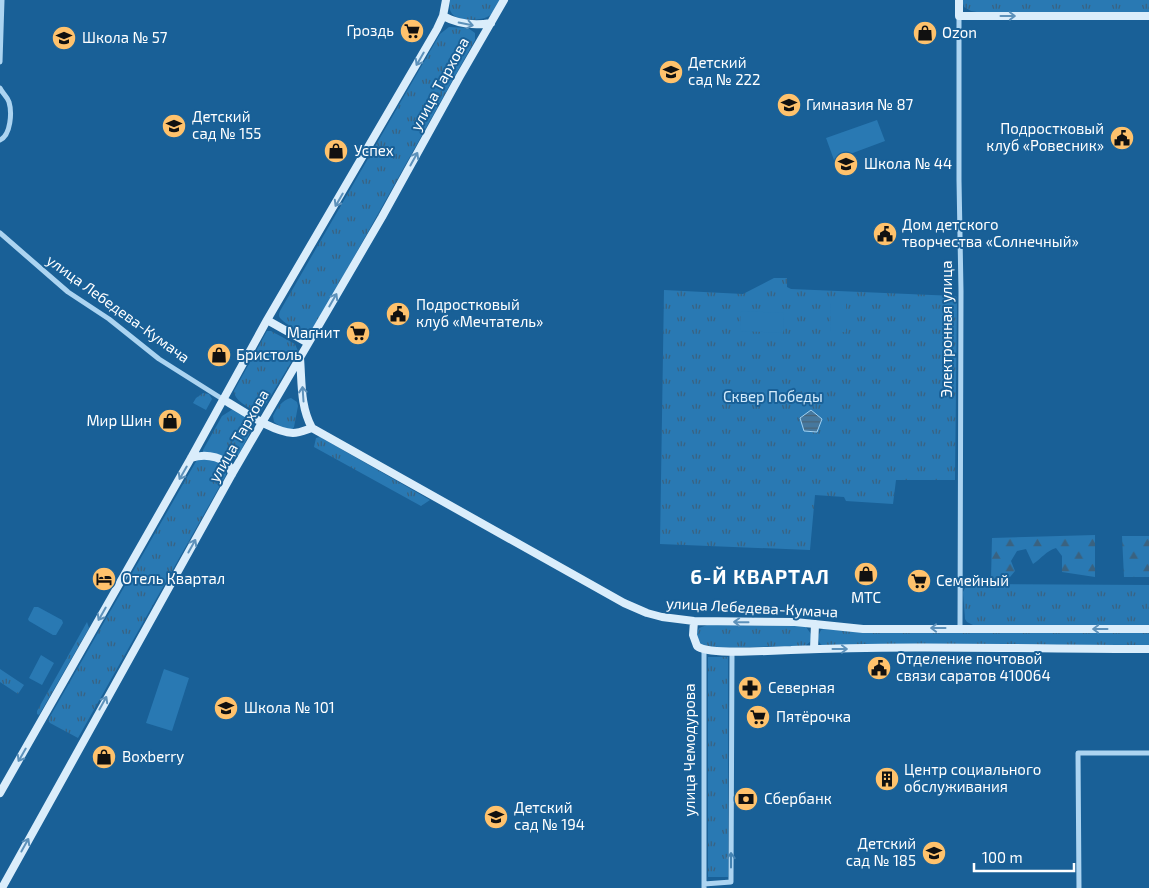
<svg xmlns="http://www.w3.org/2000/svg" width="1149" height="888" font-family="'Exo 2',sans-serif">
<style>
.grass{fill:url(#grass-tufts)}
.forest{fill:url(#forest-firs)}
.garden{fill:#2979b3}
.water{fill:url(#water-rules);stroke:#9fd1f3}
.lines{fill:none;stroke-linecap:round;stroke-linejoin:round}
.street{stroke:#acd4f1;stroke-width:5}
.secondary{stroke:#daedfb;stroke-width:8}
.oneway{stroke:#5d91ba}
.oneway2{stroke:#4583b2}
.labels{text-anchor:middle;stroke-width:4;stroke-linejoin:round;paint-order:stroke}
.poi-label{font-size:15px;fill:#fff;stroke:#196097;text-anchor:start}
.street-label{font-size:15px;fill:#fff;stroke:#196097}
.park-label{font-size:15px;fill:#d3ebfc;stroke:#196097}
.district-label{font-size:20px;font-weight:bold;letter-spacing:1px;fill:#fff;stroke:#196097}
</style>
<defs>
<pattern id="grass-tufts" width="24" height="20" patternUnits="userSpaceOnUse" patternTransform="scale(1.25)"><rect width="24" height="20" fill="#2979b3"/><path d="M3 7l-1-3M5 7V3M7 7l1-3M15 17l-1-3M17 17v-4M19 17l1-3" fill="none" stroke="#3a6280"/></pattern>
<pattern id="forest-firs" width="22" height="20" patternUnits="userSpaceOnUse" patternTransform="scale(1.25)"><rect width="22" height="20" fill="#2979b3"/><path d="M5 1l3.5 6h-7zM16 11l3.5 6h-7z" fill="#3a6280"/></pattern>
<pattern id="water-rules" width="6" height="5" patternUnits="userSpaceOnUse" patternTransform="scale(1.25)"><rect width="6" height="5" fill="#46789e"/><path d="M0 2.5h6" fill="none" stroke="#496275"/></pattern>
</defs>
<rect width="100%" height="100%" fill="#196097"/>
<path class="grass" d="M450,0H501C498,5 494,13 489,16C482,21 455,22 451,12C449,9 450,4 450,0Z
M962,0H1149V13L977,12L971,11L964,7Z
M449,27L468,28L475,33V40L316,325L309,332C301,332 286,325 281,319C278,316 279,314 280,311L440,34Z
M774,278H787V287L791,289L955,296L957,298L955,480H896L893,504L846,501L844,497L815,495L810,550L660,544L664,290L743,294Z
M267,331H271L295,344L298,351L264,407L261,411L257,412C249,407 235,402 234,391Z
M203,393L209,394L212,399L206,410L193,403L196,398Z
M291,398L297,402L298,406L294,427L292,430H286L274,422L273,416C277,408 282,400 291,398Z
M233,409L252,421L254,425L237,458L229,460L205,454L203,453V450L222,416Z
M320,437L430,500L421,506L314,447L316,438Z
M198,458L220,461L226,470V475L78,738L50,723L48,720Z
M969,584L1149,585V626H975L967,622L965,619L963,592L966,586Z
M87,622L89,628L39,715L37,714V711Z
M707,625L803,626L806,627L811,634V641L805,646L704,648L701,646L696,635L699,628Z
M824,629L859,632L1149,633V646H823C817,642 817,636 821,630Z
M708,657H728V877H708Z
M0,669L24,685L18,694L0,682Z"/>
<path class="forest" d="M1095,535V577L1062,572V556L1056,548C1046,551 1042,558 1033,564L1026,549L1017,551L1011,561L1015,571L1010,577L991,579L992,538Z
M1122,536H1149V577H1124Z"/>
<path class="garden" d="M877,120L885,141L834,160L826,138Z
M831,303H846V332H830Z
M741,311L784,313L783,333L740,331Z
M34,607H38L62,620L63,623L56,635H53L29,621L28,619Z
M41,655L54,663L42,685L29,678Z
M164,669L189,678L172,731L146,723Z"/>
<path class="water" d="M811,410L822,419L817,432L804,431L800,418Z"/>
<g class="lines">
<path class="street" d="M959,16V180L961,291L960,628
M0,62L2,0
M0,88C2,93 7,96 9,102C12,112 11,135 0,140
M0,233L68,292L109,319L159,359L224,400
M704,884L731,882L732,652
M704,888V651
M1079,888L1078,753H1149"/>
<path class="secondary" d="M959,0V16H1149
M443,16C458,24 474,26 491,23
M267,320L308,343
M300,358C302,382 300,406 312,428L624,603L647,613L662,617L694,621L795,622L863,629H1149
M224,400C242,410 272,432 293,433C299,433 306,430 312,428
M191,458C205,453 229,456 232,474
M694,621L693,635L697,646C708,656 773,650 791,650C910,645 1030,649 1149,649
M814,649L815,624
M0,793L191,458L267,320L437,29L443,16L446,0
M2,888L232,474L382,217L460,76L504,0"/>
</g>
<defs><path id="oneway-shaft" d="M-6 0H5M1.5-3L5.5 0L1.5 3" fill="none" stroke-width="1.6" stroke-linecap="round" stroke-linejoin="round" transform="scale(1.25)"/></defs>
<g class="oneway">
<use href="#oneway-shaft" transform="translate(1008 16)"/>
<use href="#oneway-shaft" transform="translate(466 24) rotate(11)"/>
<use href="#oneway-shaft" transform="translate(420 59) rotate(120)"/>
<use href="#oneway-shaft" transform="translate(414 159) rotate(-61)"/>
<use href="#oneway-shaft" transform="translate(339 200) rotate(120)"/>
<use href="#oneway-shaft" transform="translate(333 300) rotate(-60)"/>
<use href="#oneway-shaft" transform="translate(303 394) rotate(-94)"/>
<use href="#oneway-shaft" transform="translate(183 473) rotate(120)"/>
<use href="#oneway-shaft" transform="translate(192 546) rotate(-61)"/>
<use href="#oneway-shaft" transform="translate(102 614) rotate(120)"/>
<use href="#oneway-shaft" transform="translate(741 622) rotate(-179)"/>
<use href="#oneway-shaft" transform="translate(938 628) rotate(180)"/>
<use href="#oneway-shaft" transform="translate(1100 629) rotate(-180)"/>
<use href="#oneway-shaft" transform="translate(840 649)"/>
<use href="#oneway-shaft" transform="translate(103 703) rotate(-61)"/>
<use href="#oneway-shaft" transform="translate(22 755) rotate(120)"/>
<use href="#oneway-shaft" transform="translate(25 845) rotate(-61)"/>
</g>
<use class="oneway2" href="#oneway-shaft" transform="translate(731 860) rotate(-90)"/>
<defs>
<g id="supermarket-disc" transform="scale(1.25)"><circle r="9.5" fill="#ffc26c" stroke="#196097"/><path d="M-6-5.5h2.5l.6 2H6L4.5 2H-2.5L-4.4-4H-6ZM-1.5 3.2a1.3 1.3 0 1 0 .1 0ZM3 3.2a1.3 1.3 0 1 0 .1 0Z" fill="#111"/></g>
<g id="shop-disc" transform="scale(1.25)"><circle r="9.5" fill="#ffc26c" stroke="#196097"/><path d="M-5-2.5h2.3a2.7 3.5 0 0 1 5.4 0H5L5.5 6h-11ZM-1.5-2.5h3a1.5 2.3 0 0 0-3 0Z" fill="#111"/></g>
<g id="school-disc" transform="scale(1.25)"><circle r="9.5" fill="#ffc26c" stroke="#196097"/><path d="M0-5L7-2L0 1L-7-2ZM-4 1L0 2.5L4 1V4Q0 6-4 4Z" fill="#111"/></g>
<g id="civic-disc" transform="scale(1.25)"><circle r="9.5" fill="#ffc26c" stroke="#196097"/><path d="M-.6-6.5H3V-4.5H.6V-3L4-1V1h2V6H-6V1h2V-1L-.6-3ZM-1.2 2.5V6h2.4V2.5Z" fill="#111"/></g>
<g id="hotel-disc" transform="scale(1.25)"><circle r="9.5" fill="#ffc26c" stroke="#196097"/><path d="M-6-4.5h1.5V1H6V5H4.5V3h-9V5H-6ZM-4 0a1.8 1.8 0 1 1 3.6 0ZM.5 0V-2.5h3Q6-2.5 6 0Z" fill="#111"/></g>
<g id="pharmacy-disc" transform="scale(1.25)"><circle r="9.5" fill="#ffc26c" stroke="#196097"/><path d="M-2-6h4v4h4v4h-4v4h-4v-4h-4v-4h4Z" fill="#111"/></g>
<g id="building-disc" transform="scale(1.25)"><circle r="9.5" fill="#ffc26c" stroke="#196097"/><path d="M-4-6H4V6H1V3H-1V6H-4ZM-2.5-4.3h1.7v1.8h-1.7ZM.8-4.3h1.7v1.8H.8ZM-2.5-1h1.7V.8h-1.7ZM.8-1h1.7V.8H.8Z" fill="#111"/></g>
<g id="bank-disc" transform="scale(1.25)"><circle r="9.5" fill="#ffc26c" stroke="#196097"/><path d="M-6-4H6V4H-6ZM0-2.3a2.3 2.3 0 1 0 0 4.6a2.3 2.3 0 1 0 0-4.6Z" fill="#111"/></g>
</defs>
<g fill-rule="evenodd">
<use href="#supermarket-disc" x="412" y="31"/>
<use href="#shop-disc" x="925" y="33"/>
<use href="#school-disc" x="64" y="38"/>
<use href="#school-disc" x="671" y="72"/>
<use href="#school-disc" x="789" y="105"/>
<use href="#school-disc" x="174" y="126"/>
<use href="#civic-disc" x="1122" y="138"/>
<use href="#shop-disc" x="336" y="151"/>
<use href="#school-disc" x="846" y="164"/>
<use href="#civic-disc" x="885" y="234"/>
<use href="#civic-disc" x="398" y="314"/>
<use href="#supermarket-disc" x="358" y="333"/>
<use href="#shop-disc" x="219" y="355"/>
<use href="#shop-disc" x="170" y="421"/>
<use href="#shop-disc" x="866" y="574"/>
<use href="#hotel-disc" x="104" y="579"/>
<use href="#supermarket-disc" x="919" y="581"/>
<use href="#civic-disc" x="879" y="668"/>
<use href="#pharmacy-disc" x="750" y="688"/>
<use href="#school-disc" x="226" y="708"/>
<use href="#supermarket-disc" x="758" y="717"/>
<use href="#shop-disc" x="104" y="757"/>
<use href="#building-disc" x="887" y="779"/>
<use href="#bank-disc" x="746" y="799"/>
<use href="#school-disc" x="496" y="817"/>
<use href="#school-disc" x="934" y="853"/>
</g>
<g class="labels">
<g class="poi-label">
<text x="394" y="36" text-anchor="end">Гроздь</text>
<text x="942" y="38">Ozon</text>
<text x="82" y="43">Школа № 57</text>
<text x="688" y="68">Детский<tspan x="688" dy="17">сад № 222</tspan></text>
<text x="806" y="110">Гимназия № 87</text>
<text x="192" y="122">Детский<tspan x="192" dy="17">сад № 155</tspan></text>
<text x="1104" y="134" text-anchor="end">Подростковый<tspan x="1104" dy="17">клуб «Ровесник»</tspan></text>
<text x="354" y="156">Успех</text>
<text x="864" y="169">Школа № 44</text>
<text x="902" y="230">Дом детского<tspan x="902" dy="17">творчества «Солнечный»</tspan></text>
<text x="416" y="310">Подростковый<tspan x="416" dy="17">клуб «Мечтатель»</tspan></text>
<text x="340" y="338" text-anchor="end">Магнит</text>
<text x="236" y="360">Бристоль</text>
<text x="152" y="426" text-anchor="end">Мир Шин</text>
<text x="122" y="584">Отель Квартал</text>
<text x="936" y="586">Семейный</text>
<text x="866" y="603" text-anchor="middle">МТС</text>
<text x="896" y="664">Отделение почтовой<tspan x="896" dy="17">связи саратов 410064</tspan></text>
<text x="768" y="693">Северная</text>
<text x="244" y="713">Школа № 101</text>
<text x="776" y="722">Пятёрочка</text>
<text x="122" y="762">Boxberry</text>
<text x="904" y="775">Центр социального<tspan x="904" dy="17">обслуживания</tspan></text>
<text x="764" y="804">Сбербанк</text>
<text x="514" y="813">Детский<tspan x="514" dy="17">сад № 194</tspan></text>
<text x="916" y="849" text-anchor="end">Детский<tspan x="916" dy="17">сад № 185</tspan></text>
</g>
<g class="street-label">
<text transform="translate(440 84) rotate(-61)" y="5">улица Тархова</text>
<text transform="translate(118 309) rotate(36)" y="5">улица Лебедева-Кумача</text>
<text transform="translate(947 329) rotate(-90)" y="5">Электронная улица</text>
<text transform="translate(239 436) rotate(-60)" y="5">улица Тархова</text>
<text transform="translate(752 608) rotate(3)" y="5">улица Лебедева-Кумача</text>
<text transform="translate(690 750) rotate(-90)" y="5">улица Чемодурова</text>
</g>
<g class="park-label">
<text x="773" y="402">Сквер Победы</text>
</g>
<g class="district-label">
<text x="760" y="584">6-Й КВАРТАЛ</text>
</g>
</g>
<path d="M974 863v8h100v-8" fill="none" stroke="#ffffff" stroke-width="2.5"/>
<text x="982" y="863" font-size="15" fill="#ffffff" stroke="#196097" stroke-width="4" paint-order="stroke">100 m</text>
</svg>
